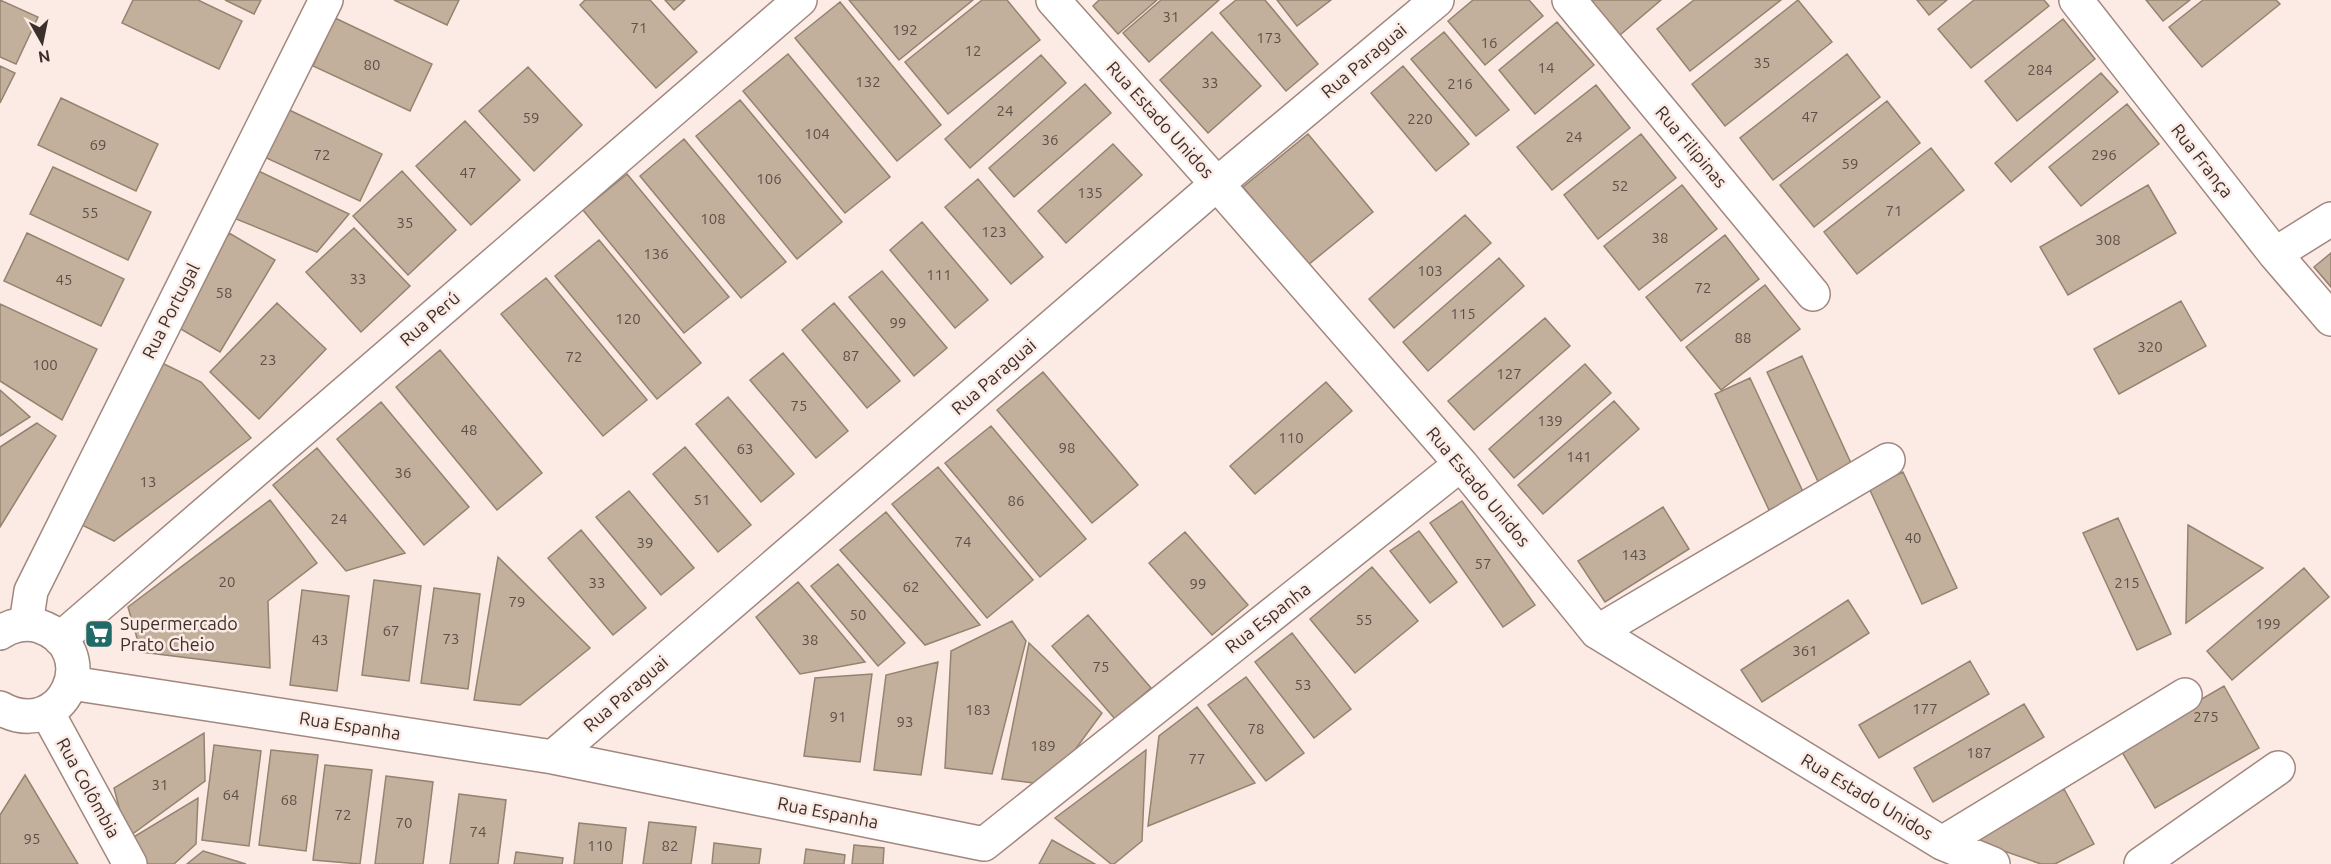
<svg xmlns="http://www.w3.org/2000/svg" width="2331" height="864" font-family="Ubuntu,sans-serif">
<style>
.building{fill:#c2b09c;stroke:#94836f;stroke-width:1.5}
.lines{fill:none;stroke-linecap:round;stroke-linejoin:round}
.minor-casing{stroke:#a1877e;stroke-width:36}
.minor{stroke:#fff;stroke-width:33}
.labels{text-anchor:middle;stroke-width:5;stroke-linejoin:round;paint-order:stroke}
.number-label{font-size:15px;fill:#5d5048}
.street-label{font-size:18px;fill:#3b302c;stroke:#fceae4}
.poi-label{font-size:18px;fill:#3b302c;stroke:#fceae4;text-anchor:start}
</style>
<rect width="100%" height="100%" fill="#fceae4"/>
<path class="building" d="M0,0L38,17L16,64L0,57Z
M133,0H198L242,21L219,69L122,23Z
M225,0H261L254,14Z
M394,0H459L447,25Z
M585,0H650L697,52L656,88L580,5Z
M665,0H685L674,10Z
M849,0H973L899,60Z
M982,0H1007L1040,40L948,114L905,62Z
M1099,0H1157L1118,34L1093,6Z
M1161,0H1219L1149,62L1123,33Z
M1236,0H1265L1318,64L1286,91L1220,13Z
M1277,0H1331L1297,26Z
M1473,0H1529L1543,16L1485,65L1448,21Z
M1591,0H1661L1620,35Z
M1694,0H1781L1690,71L1657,29Z
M1798,0L1832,42L1725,126L1692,84Z
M1917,0H1947L1929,15Z
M1974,0H2044L2049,6L1971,68L1938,29Z
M2146,0H2190L2163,21Z
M2203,0H2276L2280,4L2202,67L2169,27Z
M840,2L941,125L897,161L795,38Z
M335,18L432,64L410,111L313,66Z
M2063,19L2095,59L2017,121L1985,81Z
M1557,22L1594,65L1535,114L1499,70Z
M1212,32L1261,86L1208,133L1160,80Z
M1444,32L1509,110L1476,136L1411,59Z
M788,54L890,177L845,213L743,91Z
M1847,54L1880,97L1773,180L1740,138Z
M1041,55L1066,83L970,168L945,139Z
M0,66L15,73L0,103Z
M1403,66L1469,144L1436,171L1371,93Z
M528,67L582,125L534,171L479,111Z
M2101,73L2118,92L2011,182L1995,163Z
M1085,84L1111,113L1014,197L989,168Z
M1596,85L1630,128L1552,190L1517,147Z
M61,98L158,144L136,191L38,145Z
M740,100L842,222L797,259L696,136Z
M1887,101L1920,143L1814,227L1780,185Z
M2127,104L2159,144L2081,206L2049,167Z
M285,108L382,154L360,201L262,156Z
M465,121L520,180L471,225L416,166Z
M1308,134L1373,212L1308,265L1243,187Z
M1641,134L1676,178L1598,239L1564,195Z
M684,139L786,262L741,298L640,176Z
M1113,144L1142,175L1066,243L1038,211Z
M1931,148L1964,190L1857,274L1824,232Z
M53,167L151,212L128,260L30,214Z
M252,168L349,214L317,252L229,216Z
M402,171L456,230L408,275L353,216Z
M627,174L729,297L684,333L583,210Z
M978,179L1043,257L1011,284L945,207Z
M1682,185L1717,229L1639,290L1604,246Z
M2148,185L2176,233L2068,295L2040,247Z
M1465,215L1491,243L1394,328L1369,299Z
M922,222L988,300L955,328L890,250Z
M354,228L410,286L361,332L306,272Z
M27,233L124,279L101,326L4,281Z
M229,233L275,260L220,352L174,325Z
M1725,235L1759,279L1681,341L1646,297Z
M599,240L701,363L657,399L555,276Z
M2331,253V287L2314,267Z
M1499,258L1524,286L1428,371L1403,342Z
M882,271L947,348L914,376L849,297Z
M546,278L647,400L603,436L501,314Z
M1765,285L1800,329L1721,390L1686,347Z
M2181,301L2206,346L2119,394L2094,349Z
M277,303L326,349L259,419L210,372Z
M834,303L900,381L867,408L802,330Z
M0,304L97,349L62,420L0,381Z
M1545,318L1570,346L1474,430L1448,401Z
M440,350L542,473L497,510L396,387Z
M783,353L848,431L816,458L750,380Z
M1802,356L1855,472L1821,488L1767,372Z
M158,361L201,382L251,438L114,541L82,525Z
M1585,364L1611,393L1514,478L1489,449Z
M1043,372L1138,485L1092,523L997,410Z
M1750,378L1804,494L1769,510L1715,394Z
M1326,382L1352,411L1255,494L1230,466Z
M0,390L30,417L0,436Z
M728,397L794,474L761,502L696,424Z
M1614,401L1639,429L1543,514L1518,485Z
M381,402L469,507L424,545L337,439Z
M37,423L56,436L0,527V447Z
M991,426L1086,539L1040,577L945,463Z
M685,447L751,525L718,552L653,474Z
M317,448L405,553L346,571L273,485Z
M938,467L1033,580L987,618L892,504Z
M1903,472L1957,588L1922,604L1869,488Z
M629,491L694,568L661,595L596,517Z
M270,500L317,563L268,601L270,668L141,652L128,607Z
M1462,501L1535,605L1503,627L1430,523Z
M1663,507L1689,549L1605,602L1578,561Z
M886,512L980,625L925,645L840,550Z
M2118,518L2171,634L2137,650L2083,533Z
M2188,525L2263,568L2186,623Z
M581,530L646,608L613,635L548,558Z
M1419,531L1457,582L1430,603L1390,551Z
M1185,532L1248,605L1212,635L1149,563Z
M498,557L590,648L520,705L474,700Z
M838,564L905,643L878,666L811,586Z
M1372,567L1418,621L1355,673L1310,619Z
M2304,568L2329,597L2232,680L2207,651Z
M374,580L421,586L409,681L362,675Z
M798,582L865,662L800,674L756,617Z
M434,588L480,594L468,689L421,683Z
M302,590L349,596L337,691L290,685Z
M1848,600L1869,633L1762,702L1741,670Z
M1088,615L1151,688L1115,719L1052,646Z
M1012,621L1026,641L992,774L945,768L951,651Z
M1292,633L1351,709L1314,738L1255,662Z
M1029,643L1102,713L1049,785L1002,779Z
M1970,661L1989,694L1879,758L1859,725Z
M938,662L921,775L874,770L886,675Z
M872,674L860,762L804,756L815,678Z
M1246,677L1304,753L1266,781L1208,705Z
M2224,686L2259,748L2155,808L2119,747Z
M2024,704L2044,737L1933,802L1914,768Z
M1197,707L1255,783L1148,826L1159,736Z
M204,733L205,781L127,838L114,788Z
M214,745L261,751L249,846L202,840Z
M271,750L318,755L306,851L259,845Z
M1146,750L1142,841L1114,864H1111L1055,818Z
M325,765L372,770L360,864L313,860Z
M25,775L78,864H0V815Z
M386,776L433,782L423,864H375Z
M2064,789L2094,844L2055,864H2041L1970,839Z
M459,794L506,800L498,864H450Z
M198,798L196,844L174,864H143L127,841Z
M649,822L696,827L691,864H643Z
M579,823L626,828L622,864H574Z
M1052,840L1095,864H1039Z
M714,843L761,849L759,864H712Z
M854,845L884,848L883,864H852Z
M806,849L845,855L844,864H804Z
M203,851L246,864H187Z
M516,852L563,858L562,864H514Z"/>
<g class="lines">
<g class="minor-casing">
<path id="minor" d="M1053,0L1217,184L1461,464L1597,632L1942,843L1993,864
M1569,0L1813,294
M2076,0L2275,254L2331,319
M2275,254L2331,219
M26,624L31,591L326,0
M1597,632L1888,460
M0,633C11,625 26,622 39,626C106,649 63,744 0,708
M60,639L800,0
M71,683L553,757L984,844L1461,464
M47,712L130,864
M553,757L1217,184L1437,0
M1942,843L2185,695
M2141,864L2278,768"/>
</g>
<use href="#minor" class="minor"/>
</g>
<defs>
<g id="supermarket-square" transform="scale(1.5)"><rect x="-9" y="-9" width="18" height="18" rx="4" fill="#206b68" stroke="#fceae4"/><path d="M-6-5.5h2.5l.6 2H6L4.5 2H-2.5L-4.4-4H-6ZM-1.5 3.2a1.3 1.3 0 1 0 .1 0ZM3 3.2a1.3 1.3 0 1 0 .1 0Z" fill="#fff"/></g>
</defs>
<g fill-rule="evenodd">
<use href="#supermarket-square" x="99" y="634"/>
</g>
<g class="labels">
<g class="number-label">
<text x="1171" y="22">31</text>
<text x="639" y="33">71</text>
<text x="905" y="35">192</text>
<text x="1269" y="43">173</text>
<text x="1489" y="48">16</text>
<text x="973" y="56">12</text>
<text x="1762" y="68">35</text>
<text x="372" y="70">80</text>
<text x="1546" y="73">14</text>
<text x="2040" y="75">284</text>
<text x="868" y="87">132</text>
<text x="1210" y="88">33</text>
<text x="1460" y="89">216</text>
<text x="1005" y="116">24</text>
<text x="1810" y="122">47</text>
<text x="531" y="123">59</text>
<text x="1420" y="124">220</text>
<text x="817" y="139">104</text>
<text x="1574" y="142">24</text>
<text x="1050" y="145">36</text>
<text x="98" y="150">69</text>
<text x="322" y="160">72</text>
<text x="2104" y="160">296</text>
<text x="1850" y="169">59</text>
<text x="468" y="178">47</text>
<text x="769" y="184">106</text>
<text x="1620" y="191">52</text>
<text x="1090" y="198">135</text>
<text x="1894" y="216">71</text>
<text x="90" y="218">55</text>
<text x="713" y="224">108</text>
<text x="405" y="228">35</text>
<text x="994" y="237">123</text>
<text x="1660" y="243">38</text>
<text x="2108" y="245">308</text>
<text x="656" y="259">136</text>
<text x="1430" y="276">103</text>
<text x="939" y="280">111</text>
<text x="358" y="284">33</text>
<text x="64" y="285">45</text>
<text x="1703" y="293">72</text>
<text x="224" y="298">58</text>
<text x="1463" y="319">115</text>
<text x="628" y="324">120</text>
<text x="898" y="328">99</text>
<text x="1743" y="343">88</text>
<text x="2150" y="352">320</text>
<text x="851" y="361">87</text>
<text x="574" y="362">72</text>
<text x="268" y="365">23</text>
<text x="45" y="370">100</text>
<text x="1509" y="379">127</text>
<text x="799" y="411">75</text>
<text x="1550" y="426">139</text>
<text x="469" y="435">48</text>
<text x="1291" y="443">110</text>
<text x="1067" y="453">98</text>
<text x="745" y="454">63</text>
<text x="1579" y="462">141</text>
<text x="403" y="478">36</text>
<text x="148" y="487">13</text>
<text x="702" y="505">51</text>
<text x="1016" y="506">86</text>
<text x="339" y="524">24</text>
<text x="1913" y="543">40</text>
<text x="963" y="547">74</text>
<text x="645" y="548">39</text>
<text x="1634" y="560">143</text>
<text x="1483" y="569">57</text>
<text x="227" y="587">20</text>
<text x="597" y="588">33</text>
<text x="2127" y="588">215</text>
<text x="1198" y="589">99</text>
<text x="911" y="592">62</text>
<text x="517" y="607">79</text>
<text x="858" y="620">50</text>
<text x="1364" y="625">55</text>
<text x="2268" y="629">199</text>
<text x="391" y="636">67</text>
<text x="451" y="644">73</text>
<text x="320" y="645">43</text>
<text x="810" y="645">38</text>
<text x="1805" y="656">361</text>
<text x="1101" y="672">75</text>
<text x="1303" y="690">53</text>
<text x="1925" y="714">177</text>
<text x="978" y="715">183</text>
<text x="838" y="722">91</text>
<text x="2206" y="722">275</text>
<text x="905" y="727">93</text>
<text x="1256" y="734">78</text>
<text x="1043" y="751">189</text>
<text x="1979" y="758">187</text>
<text x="1197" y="764">77</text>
<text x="160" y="790">31</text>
<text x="231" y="800">64</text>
<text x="289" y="805">68</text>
<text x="343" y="820">72</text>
<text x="404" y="828">70</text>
<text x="478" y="837">74</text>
<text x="32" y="844">95</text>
<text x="600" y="851">110</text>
<text x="670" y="851">82</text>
</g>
<g class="street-label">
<text transform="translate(1364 61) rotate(-40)" y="6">Rua Paraguai</text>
<text transform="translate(1160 120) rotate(48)" y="6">Rua Estado Unidos</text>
<text transform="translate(1691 147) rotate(50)" y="6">Rua Filipinas</text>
<text transform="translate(2202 161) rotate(52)" y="6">Rua França</text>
<text transform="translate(171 311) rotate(-63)" y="6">Rua Portugal</text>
<text transform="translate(430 319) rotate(-41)" y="6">Rua Perú</text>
<text transform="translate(994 377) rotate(-41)" y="6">Rua Paraguai</text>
<text transform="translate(1478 487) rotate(50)" y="6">Rua Estado Unidos</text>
<text transform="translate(1268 618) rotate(-38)" y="6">Rua Espanha</text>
<text transform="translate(626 694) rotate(-41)" y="6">Rua Paraguai</text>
<text transform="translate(350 726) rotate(9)" y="6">Rua Espanha</text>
<text transform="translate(88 788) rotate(61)" y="6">Rua Colômbia</text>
<text transform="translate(1867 797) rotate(31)" y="6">Rua Estado Unidos</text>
<text transform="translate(828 813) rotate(11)" y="6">Rua Espanha</text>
</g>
<g class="poi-label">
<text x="120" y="630">Supermercado<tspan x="120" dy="21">Prato Cheio</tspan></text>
</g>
</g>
<g transform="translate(42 42) rotate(171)" stroke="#fceae4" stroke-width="4.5" paint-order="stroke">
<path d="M0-4.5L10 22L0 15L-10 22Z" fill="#3b302c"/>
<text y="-9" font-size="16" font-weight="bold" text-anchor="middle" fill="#3b302c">N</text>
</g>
</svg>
